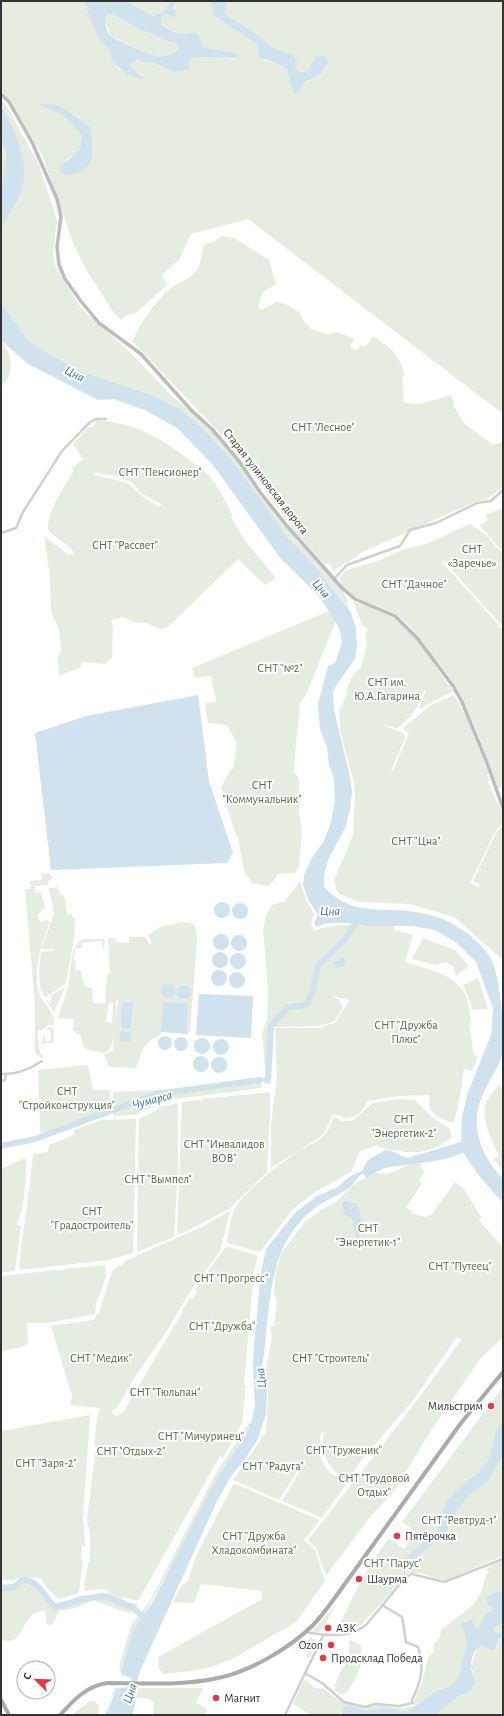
<svg xmlns="http://www.w3.org/2000/svg" width="504" height="1716" font-family="'Alegreya Sans',sans-serif">
<style>
.green{fill:#e6ecdf;fill-rule:evenodd}
.water{fill:#cfe2ee;fill-rule:evenodd}
.lines{fill:none;stroke-linecap:round;stroke-linejoin:round}
.river{stroke:#cfe2ee;stroke-width:6}
.street{stroke:#d0d0d0;stroke-width:2.5}
.secondary{stroke:#bdbdbd;stroke-width:3.5}
.primary{stroke:#ababab;stroke-width:4}
.poi-dot{fill:#e63946;stroke:#fff;stroke-width:1.5}
.labels{text-anchor:middle;stroke-width:4;stroke-linejoin:round;paint-order:stroke}
.park-label{font-size:12px;fill:#56703f;stroke:#fff}
.street-label{font-size:12px;fill:#333;stroke:#fff}
.poi-label{font-size:12px;fill:#333;stroke:#fff;text-anchor:start}
.water-label{font-size:13px;font-style:italic;fill:#3f7597;stroke:#fff}
</style>
<rect width="100%" height="100%" fill="#fff"/>
<path class="green" d="M1,1H84L99,38L107,47L114,64L118,69L137,78L142,75L133,70L129,65L136,58L143,62H153L164,66L174,72L190,69L189,59L198,56H209L233,59L227,51H216L203,47L198,34C192,32 191,33 185,34C176,35 168,29 161,23L160,17L167,14L172,18L176,1H214L212,3L213,15L257,45L265,61L274,62L287,69L290,83L296,94L299,93L302,84L309,81L314,63L307,72L299,73L261,37L229,17L224,12L227,1H503V414L248,219L191,234L179,260L162,275L167,285L136,313L125,316L121,320L113,312L87,271L74,245L42,155L12,104L1,90ZM39,106H60L93,145L65,162L80,149L82,137C70,118 61,112 39,106Z
M126,1H171L163,12L153,16Z
M106,14H112C121,19 133,24 140,31C156,32 161,42 178,43L179,49C174,53 165,58 158,57C151,57 120,40 111,36L105,22Z
M1,99L6,105L39,165L57,220L53,255L56,268L81,308L134,356L170,394L210,429L233,454L294,537L341,588L347,599L349,610L316,567L288,538L201,427L180,409L149,394L83,372L36,347L27,339L1,303V231L10,122L1,106Z
M1,141C9,154 6,176 1,189Z
M222,236L234,238L269,260L276,284L263,292L258,307L261,310L276,302L284,303L299,312L305,323L311,329L329,335L336,332L354,338L350,347L357,350L360,345L365,347L373,336C392,348 398,353 405,375L402,376L404,403L420,404L451,395L454,403L453,405L464,423L493,445L503,442V488L485,500L475,502L360,553L355,558L334,570L328,563L325,565L292,528L242,459L243,457L132,341C141,323 154,302 170,289C178,282 189,280 196,271C203,263 199,251 206,243L213,242Z
M1,340C12,353 16,375 1,387Z
M96,420C135,423 162,438 192,462C198,467 206,472 211,478C220,489 226,502 232,515L231,516L245,541L276,578L265,585L238,559L168,627L160,629L146,623H138L123,617L111,620L113,627L112,658L105,664L82,662L81,667L59,676L58,658L61,650L59,629L51,612L50,577L44,536L69,555L74,553L66,544L49,532C43,517 66,484 74,470L71,469L83,459L73,444L88,427H93ZM94,473L117,476L131,482L142,494L161,504L160,507L146,499L128,483L95,475Z
M503,508V552L479,525L488,520L485,515Z
M470,524L485,534L503,554V627L444,561L442,562L503,630V785L498,789C487,755 474,719 456,688C449,675 437,663 429,652C420,640 411,626 399,617C380,602 349,603 339,579L344,571L380,560L402,550L426,544Z
M353,601C366,606 381,610 393,618C415,631 437,670 453,691L420,709L419,708L426,690H424C416,711 415,714 397,728L382,725L404,733L405,739L391,770L393,771L409,734L403,728L431,705L454,695L466,716L489,773L487,774L490,781L488,782L503,814V822L495,832L470,883L479,887L480,885L473,881L497,831L503,826V960L454,917L410,904L359,902L339,894L336,889L334,880L350,843L353,834L355,797L354,783L341,734L339,711L348,692L346,690L354,673L360,669L362,663L367,643L365,634L368,629L362,625Z
M329,611L336,620L306,695L300,703L294,766V773L297,775L299,781V814L302,831L299,866L295,873L277,874L276,878L269,886L252,883L244,871L238,837L236,836L221,788L230,770L233,769L237,743L227,725L208,723L205,703L216,702L211,676L195,678L192,668Z
M49,873L53,878L48,882V885L35,886L36,893L41,892L45,908L38,914V919L42,922L47,920L50,922C42,944 31,972 40,995C45,1008 54,1008 54,1025H48L43,1030H38L37,1033L40,1052L43,1057L42,1059L35,1052V1005L25,889H31L30,881L42,880V874Z
M300,881L307,902L314,914L311,924L314,931C339,921 366,927 393,926L394,930L413,935L405,962C426,969 459,974 467,999C469,1006 470,1014 471,1021L469,1024L474,1055L478,1056L472,1071L464,1069L460,1097L454,1123L441,1119L430,1110L429,1095L400,1096L367,1101C364,1112 355,1119 343,1118L339,1115L333,1114L323,1135L271,1168V1125L277,1077L275,1028H319L336,1022L349,1000L331,996L338,999L343,1007L335,1021L318,1026L273,1027L271,1084H266L262,1031L267,1021L268,990L263,930L266,915L272,905L285,901Z
M58,887L60,895H63L65,899L67,914H72V918H75C75,940 70,962 66,983L51,994L44,997L50,1004L52,995L65,987L54,1012C37,989 38,980 41,952L54,951V949H42V947L54,914L49,888Z
M183,922L192,923L195,926L197,939L190,1031L187,1034L188,1003L163,1002L161,1035C141,1043 143,1051 136,1068L109,1067L104,1055L113,1050L118,1000H116C116,1010 117,1049 106,1052C99,1054 91,1050 84,1048L80,1034H76V1031H73L74,1019L58,1018L68,988L73,951L79,942L83,939H105L104,949L103,950L102,941L82,943V948H75L74,961H76L75,970H81C81,973 83,984 86,987L92,988L93,1003L105,1004L107,976L110,973L108,938H115L116,942L129,943V937H145L150,944L152,943L148,935L160,927ZM109,1003H113L112,1023L106,1022Z
M423,938L455,950L469,966L456,976L453,966L446,962L436,965L412,959Z
M478,978L488,1009L473,1010L463,985Z
M48,1027L54,1028V1042L41,1044L44,1036L45,1035V1041H51V1030H46Z
M88,1065L93,1090H110L109,1116C85,1119 65,1129 43,1139L40,1131L38,1070Z
M262,1079L261,1088L168,1100L135,1115L113,1116V1092L181,1089Z
M499,1085L503,1091V1172L494,1159L499,1156C492,1140 479,1118 487,1100C490,1095 495,1090 499,1085Z
M270,1092V1114L267,1172L229,1209L183,1233L177,1234L182,1102L198,1100L203,1102V1099Z
M398,1099L415,1100L433,1118L449,1128L452,1137C448,1139 446,1142 442,1144C422,1157 400,1152 378,1147V1145L360,1151L351,1172L315,1192L293,1209L260,1252L227,1243C228,1234 231,1213 237,1205C252,1185 275,1168 294,1154C315,1139 324,1145 333,1118L335,1117L342,1121H352L373,1103Z
M178,1103V1170L174,1235V1237L137,1252L139,1119L159,1109V1107Z
M136,1119L133,1253L109,1260L19,1270C22,1231 30,1193 33,1154L48,1152L49,1145L74,1135V1130L101,1120Z
M25,1158C28,1165 24,1204 21,1213C20,1218 17,1220 17,1225L21,1226L15,1271L1,1273V1169Z
M415,1162L420,1164L424,1172L419,1180L422,1183L406,1208L412,1211L411,1213L425,1217L432,1214L455,1182L464,1189L481,1217L479,1220L503,1248V1337L480,1359L432,1429L392,1494L370,1517L326,1576L316,1548L308,1540L416,1402L461,1340L457,1337L414,1399L361,1461L347,1482C330,1467 319,1457 324,1433L321,1432C319,1444 318,1459 327,1469C331,1474 341,1479 345,1486L322,1518L282,1501L305,1463L304,1461L279,1500L233,1480L266,1432L268,1394L266,1370L272,1336L270,1326H274L277,1302L274,1293L276,1269L282,1252L305,1222L321,1210L336,1202L355,1183L376,1173L388,1174Z
M230,1211L220,1251L188,1295L166,1332L137,1374L116,1409H113L112,1413L117,1416L124,1411L183,1311L182,1310L190,1298L192,1299L197,1292L195,1289L225,1248L230,1247L256,1255L257,1257L253,1279L244,1385H246L242,1423L223,1458L220,1456L138,1601L120,1596L128,1603H137L136,1612L128,1613L93,1600L77,1608L59,1611L52,1625L46,1624V1612C27,1607 25,1633 14,1640C9,1642 5,1640 1,1640V1584C14,1586 25,1579 38,1585C46,1589 48,1599 55,1603C67,1603 75,1596 86,1595C94,1594 104,1597 111,1592L103,1589L85,1591L84,1584L90,1556V1535L87,1519L96,1447L94,1445L97,1419L100,1408L70,1405L72,1396L51,1326L93,1320L99,1313L112,1271L118,1266H122L125,1261L199,1228H202L203,1226Z
M105,1265L106,1276L99,1297L97,1298L95,1314L47,1323H27L28,1345L1,1352V1276Z
M503,1387V1556L446,1580C433,1580 421,1569 408,1574L360,1626L336,1633C351,1599 367,1567 389,1538L404,1549L416,1532L402,1522Z
M90,1415L83,1516L85,1545H82L81,1558L83,1561L79,1591L78,1594L59,1599C53,1594 43,1586 42,1578L22,1577L12,1581L1,1579V1431Z
M245,1426L249,1428L245,1437L218,1476L191,1530L130,1640L121,1672L119,1667L131,1625L150,1601L217,1471L241,1436Z
M236,1484L320,1520L304,1540L315,1550L325,1581L296,1622L236,1657L215,1666L192,1671L164,1674L159,1670L158,1657L262,1599V1591L201,1584L194,1603L173,1602L179,1589L188,1580L197,1554L233,1485Z
M503,1561V1593H491L489,1595C494,1614 489,1614 478,1628L476,1629L473,1622L463,1629L467,1643L458,1677L449,1687L433,1692L417,1707L414,1705L415,1698L422,1683L428,1657L433,1653L434,1644L440,1637L441,1630L473,1605L482,1591L486,1574L489,1572L486,1568Z
M337,1603L322,1630L318,1633L312,1631Z
M503,1624V1633L494,1632L493,1630L496,1626Z
M503,1636V1715H436L459,1696L470,1692L476,1682L471,1666L478,1646L482,1645L493,1650L497,1648L499,1638Z
M311,1638L315,1639L316,1642L309,1658H307V1649L311,1645L309,1643H307L305,1647L293,1649Z
M351,1640L361,1645C361,1647 361,1663 361,1664C358,1673 351,1691 343,1695L335,1691V1685L339,1674L349,1659V1641Z
M304,1680L308,1681C312,1687 316,1690 323,1688L340,1701L365,1708L374,1705L399,1708L413,1706L416,1710L407,1715L377,1711L341,1712V1715H311L293,1704Z
M128,1686L120,1688L113,1695L103,1715L115,1688Z
M138,1688H203L196,1703L207,1709L205,1715H153L154,1703L150,1699L136,1698Z
M90,1701H95L98,1704L99,1715H74V1713Z"/>
<path class="water" d="M84,1H126L153,16L163,12L171,1H176L173,8L177,14L172,18L167,14L161,17V24C168,29 176,35 185,34C191,33 193,32 198,34L204,47C216,51 230,50 241,56C224,61 207,53 189,59L190,69L174,72L153,62H143L136,59L130,65C134,72 140,73 144,79L137,78L127,74L114,64L107,47L99,38L94,28ZM106,14H112C121,19 133,24 140,31C156,32 161,42 177,43L179,49C174,53 166,57 159,57C154,57 113,39 110,35C105,29 105,22 106,14Z
M214,1H227L225,12L229,17L261,37L274,49L293,55L297,61L295,67L299,73L307,71L317,56H324L328,61L321,73L302,84L299,93L295,94L290,83L287,69L274,62L259,58L257,45L213,15L212,2Z
M43,103L60,106L89,126C95,152 96,175 63,175L59,169L80,149L82,137C70,118 61,112 39,106Z
M1,106C16,131 32,165 20,194C15,207 6,218 1,231C1,217 0,203 1,190C3,175 11,156 1,141Z
M1,303L27,339L36,347L83,372L149,394L180,409L201,427L230,458L288,538L316,567L351,613L356,628L357,645L355,659L337,684L333,692L334,710L350,777L352,792L350,810L345,828L328,860L324,876V887C350,914 374,908 408,911C440,914 468,928 488,954C501,971 504,1030 503,1051C500,1065 490,1079 484,1092C468,1124 480,1155 503,1179V1203C488,1186 474,1171 463,1152L453,1157L435,1161L384,1168L366,1178L363,1173C356,1178 355,1183 349,1188C336,1197 322,1201 310,1212C264,1251 271,1314 262,1367V1379L267,1389L266,1414L258,1439L243,1462L231,1476L217,1501L140,1671C134,1685 138,1701 132,1715H105L117,1689L128,1687L131,1684V1678L122,1675L121,1672L132,1633L152,1603L218,1476L245,1437L249,1428L248,1424L251,1423L255,1406L253,1366L254,1345L261,1272L266,1249L295,1213L317,1196L336,1188L349,1177L362,1171L367,1161L385,1150L392,1151L407,1158L461,1142L462,1118L467,1095L491,1035L492,1024L493,1008L476,962L457,943L435,930L412,926H370L344,923H326L317,927L314,924L318,915L308,899L303,885L304,875L313,856L324,841L331,822L335,800L334,779L329,765L327,747L320,729L318,704L328,666L335,663L342,642L339,628L329,611L317,594L281,559L213,465L177,428L147,411L114,399L98,400L28,364L1,340Z
M198,695L209,781L233,853L227,863L51,870L35,733L86,716Z
M214 910a8 8 0 1 1 16 0a8 8 0 1 1-16 0Z
M232 911a8 8 0 1 1 16 0a8 8 0 1 1-16 0Z
M213 942a8 8 0 1 1 16 0a8 8 0 1 1-16 0Z
M231 943a8 8 0 1 1 16 0a8 8 0 1 1-16 0Z
M212 960a8 8 0 1 1 16 0a8 8 0 1 1-16 0Z
M230 961a8 8 0 1 1 16 0a8 8 0 1 1-16 0Z
M341,958L346,960L343,967L335,968L334,962Z
M211 978a8 8 0 1 1 16 0a8 8 0 1 1-16 0Z
M229 980a8 8 0 1 1 16 0a8 8 0 1 1-16 0Z
M161 991a7 7 0 1 1 14 0a7 7 0 1 1-14 0Z
M177 992a7 7 0 1 1 14 0a7 7 0 1 1-14 0Z
M199,994L253,996L251,1038L196,1035Z
M122,1002L133,1003L131,1029L121,1028Z
M163,1002L188,1003L187,1034L161,1032Z
M120,1031L131,1032L130,1042L120,1041Z
M158 1043a7 7 0 1 1 14 0a7 7 0 1 1-14 0Z
M174 1044a7 7 0 1 1 14 0a7 7 0 1 1-14 0Z
M194 1046a8 8 0 1 1 16 0a8 8 0 1 1-16 0Z
M213 1047a8 8 0 1 1 16 0a8 8 0 1 1-16 0Z
M193 1064a8 8 0 1 1 16 0a8 8 0 1 1-16 0Z
M211 1065a8 8 0 1 1 16 0a8 8 0 1 1-16 0Z
M345,1201L357,1204L362,1219L358,1247L352,1218L344,1214L342,1202Z
M503,1423V1455L488,1481L468,1496L455,1513L445,1534L401,1569C404,1553 424,1545 435,1534C443,1525 440,1512 446,1503C456,1488 472,1479 484,1467C495,1455 490,1431 503,1423Z
M503,1592V1624L496,1626L493,1630L495,1632L503,1633V1636L499,1638L496,1648L493,1651L482,1645C475,1647 470,1660 471,1667C471,1671 474,1677 476,1682L470,1692L459,1696L436,1715H341L344,1707L349,1706L366,1711L383,1708L407,1712L428,1697L433,1692L449,1687L458,1677L467,1643L462,1625L463,1622L472,1620L476,1629L478,1628L486,1614L491,1611L492,1607L487,1603C487,1592 494,1593 503,1592Z"/>
<g class="lines">
<path class="river" d="M266,1080L268,1079L271,1026L288,1007L306,1005L313,991L318,966L345,939L359,919
M1,1146L35,1139L156,1094L260,1080
M1,1589L14,1587L22,1580C40,1579 44,1599 56,1607L83,1599L103,1596L132,1607L149,1622"/>
<path class="street" d="M1,533L16,528L23,512L62,451L89,423L96,419H106
M335,578L347,565L400,546L410,530L436,523L477,503L491,501L503,490
M1,1074C15,1075 30,1069 42,1061
M1,1081L5,1080L6,1075
M306,1632C325,1636 350,1638 366,1625L405,1578L412,1574L444,1582L503,1559
M305,1673L322,1683L344,1702L365,1707L375,1704L399,1706L413,1703L412,1700C421,1682 425,1666 418,1647L406,1642L402,1617L382,1605
M285,1715L323,1636"/>
<path class="secondary" d="M1,94L9,102L32,142L57,199L61,217L57,247L59,265L65,279L80,300L99,323L141,354L192,411L212,429L239,461L260,492L287,526L343,589L355,599L395,616L417,638L453,686L462,702L486,760L503,808"/>
<path class="primary" d="M1,1700L9,1715
M60,1715C73,1701 87,1685 108,1683C144,1683 182,1686 218,1678C249,1672 290,1648 313,1625C323,1615 331,1603 339,1592L461,1423L503,1372"/>
</g>
<g class="poi-dot">
<circle cx="491" cy="1406" r="4"/>
<circle cx="397" cy="1536" r="4"/>
<circle cx="359" cy="1579" r="4"/>
<circle cx="328" cy="1628" r="4"/>
<circle cx="331" cy="1645" r="4"/>
<circle cx="323" cy="1658" r="4"/>
<circle cx="216" cy="1698" r="4"/>
</g>
<g class="labels">
<g class="park-label">
<text x="323" y="431">СНТ "Лесное"</text>
<text x="160" y="476">СНТ "Пенсионер"</text>
<text x="125" y="549">СНТ "Рассвет"</text>
<text x="472" y="553">СНТ<tspan x="472" dy="14">«Заречье»</tspan></text>
<text x="414" y="588">СНТ "Дачное"</text>
<text x="280" y="672">СНТ "№2"</text>
<text x="387" y="686">СНТ им.<tspan x="387" dy="14">Ю.А.Гагарина</tspan></text>
<text x="262" y="789">СНТ<tspan x="262" dy="14">"Коммунальник"</tspan></text>
<text x="416" y="845">СНТ "Цна"</text>
<text x="406" y="1029">СНТ "Дружба<tspan x="406" dy="14">Плюс"</tspan></text>
<text x="67" y="1095">СНТ<tspan x="67" dy="14">"Стройконструкция"</tspan></text>
<text x="404" y="1123">СНТ<tspan x="404" dy="14">"Энергетик-2"</tspan></text>
<text x="224" y="1148">СНТ "Инвалидов<tspan x="224" dy="14">ВОВ"</tspan></text>
<text x="158" y="1183">СНТ "Вымпел"</text>
<text x="92" y="1215">СНТ<tspan x="92" dy="14">"Градостроитель"</tspan></text>
<text x="368" y="1232">СНТ<tspan x="368" dy="14">"Энергетик-1"</tspan></text>
<text x="460" y="1270">СНТ "Путеец"</text>
<text x="231" y="1282">СНТ "Прогресс"</text>
<text x="222" y="1330">СНТ "Дружба"</text>
<text x="101" y="1362">СНТ "Медик"</text>
<text x="331" y="1362">СНТ "Строитель"</text>
<text x="165" y="1396">СНТ "Тюльпан"</text>
<text x="201" y="1440">СНТ "Мичуринец"</text>
<text x="344" y="1454">СНТ "Труженик"</text>
<text x="131" y="1455">СНТ "Отдых-2"</text>
<text x="46" y="1467">СНТ "Заря-2"</text>
<text x="273" y="1470">СНТ "Радуга"</text>
<text x="374" y="1482">СНТ "Трудовой<tspan x="374" dy="14">Отдых"</tspan></text>
<text x="459" y="1524">СНТ "Ревтруд-1"</text>
<text x="254" y="1540">СНТ "Дружба<tspan x="254" dy="14">Хладокомбината"</tspan></text>
<text x="393" y="1567">СНТ "Парус"</text>
</g>
<g class="street-label">
<text transform="translate(266 481) rotate(52)" y="4">Старая тулиновская дорога</text>
</g>
<g class="poi-label">
<text x="483" y="1410" text-anchor="end">Мильстрим</text>
<text x="405" y="1540">Пятёрочка</text>
<text x="367" y="1583">Шаурма</text>
<text x="336" y="1632">АЗК</text>
<text x="323" y="1649" text-anchor="end">Ozon</text>
<text x="331" y="1662">Продсклад Победа</text>
<text x="224" y="1702">Магнит</text>
</g>
<g class="water-label">
<text transform="translate(75 373) rotate(27)" y="5">Цна</text>
<text transform="translate(322 588) rotate(50)" y="5">Цна</text>
<text x="330" y="915">Цна</text>
<text transform="translate(152 1099) rotate(-15)" y="5">Чумарса</text>
<text transform="translate(260 1378) rotate(-96)" y="5">Цна</text>
<text transform="translate(129 1693) rotate(-70)" y="5">Цна</text>
</g>
</g>
<rect width="504" height="1716" fill="none" stroke="#333333" stroke-width="4"/>
<g transform="translate(36 1680) rotate(293)"><circle r="19" fill="#ffffff" stroke="#adadad"/>
<path d="M0-3L7 15L0 10L-7 15Z" fill="#e63946"/>
<text y="-6" font-size="11" font-weight="bold" text-anchor="middle" fill="#333333">С</text>
</g>
</svg>
